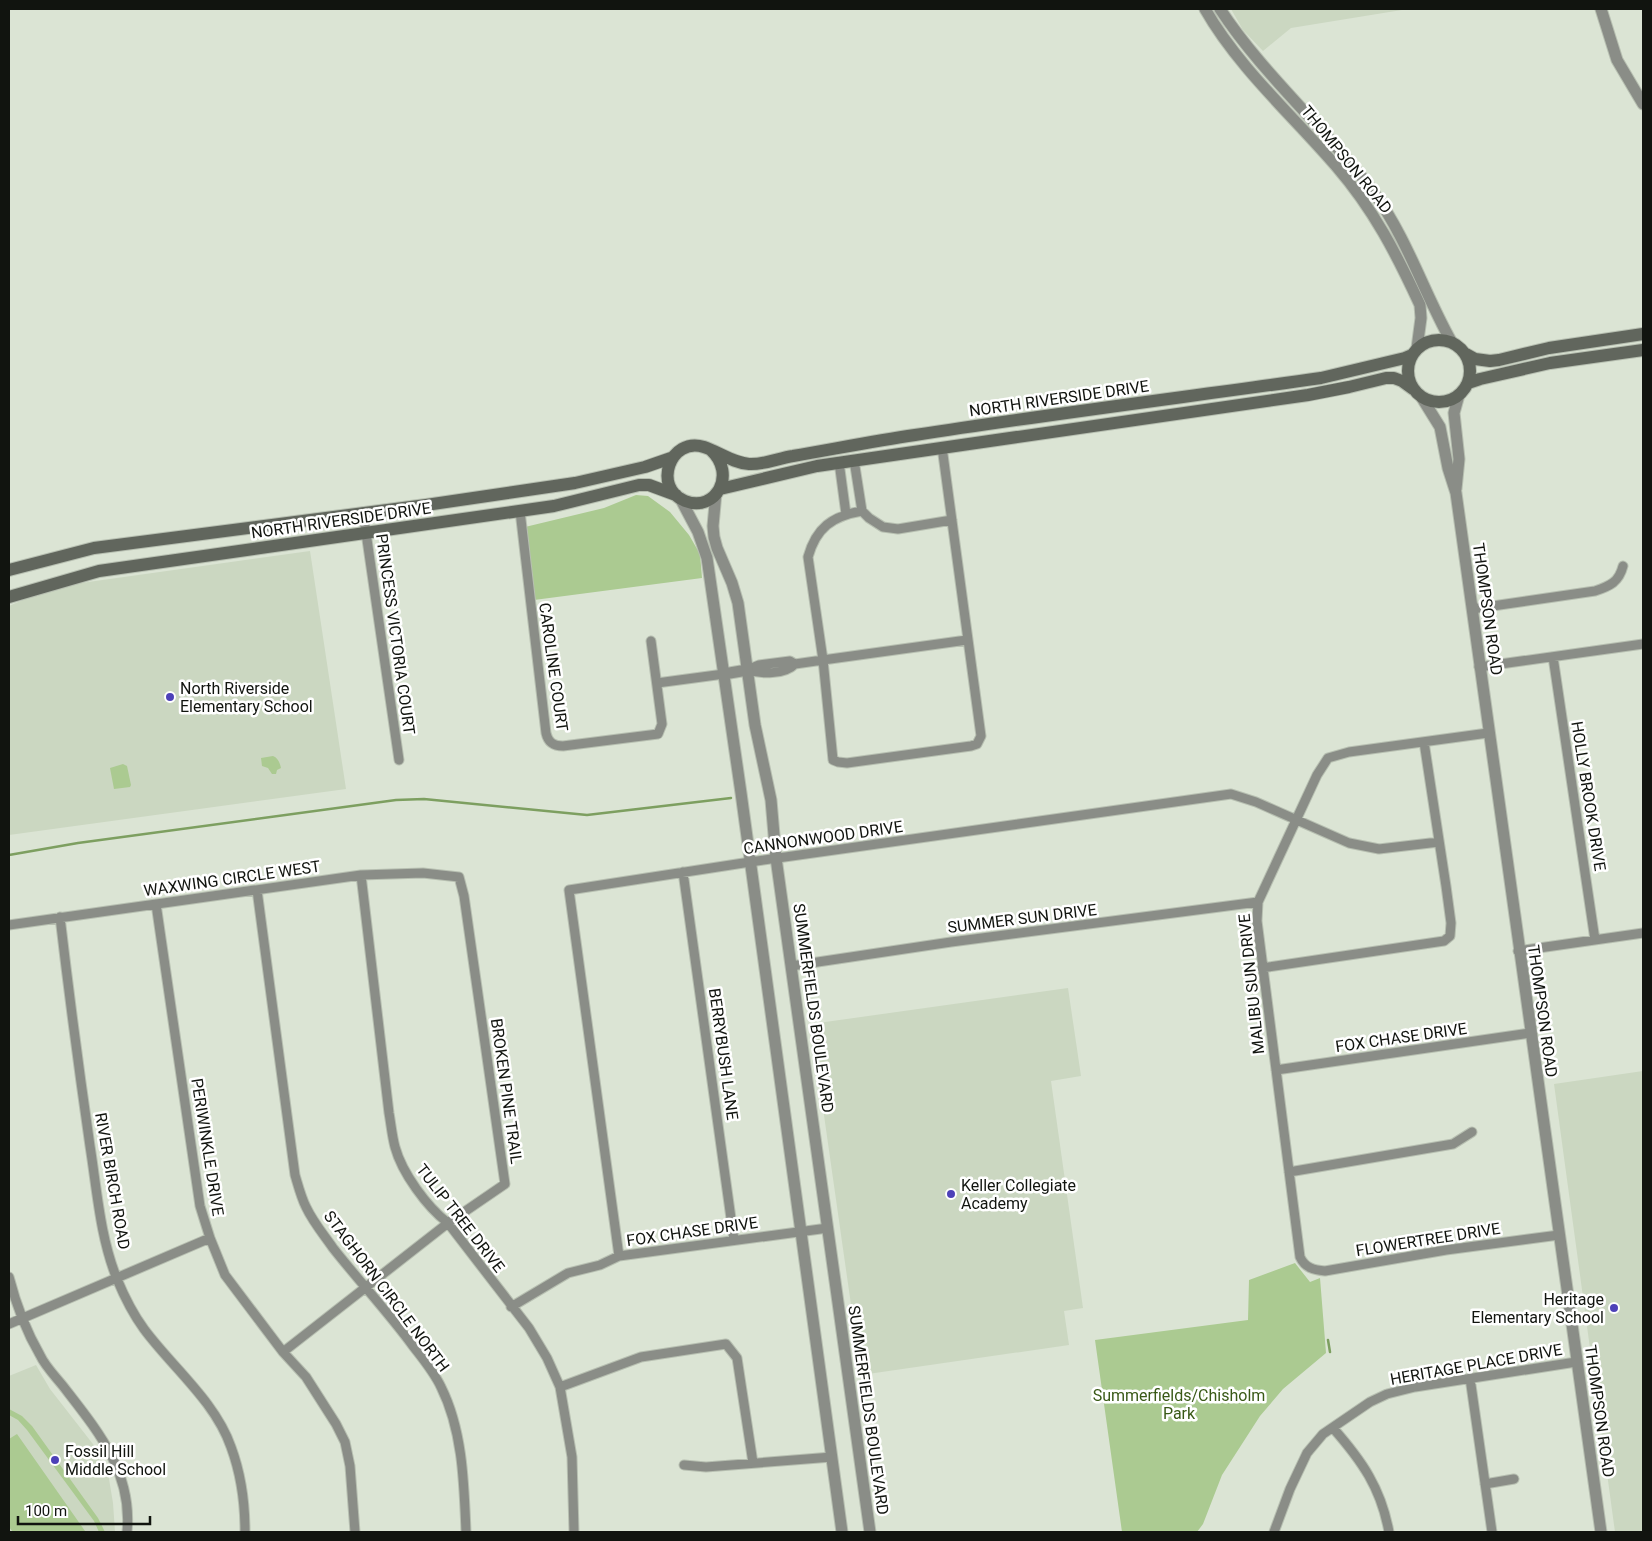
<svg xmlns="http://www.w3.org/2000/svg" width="1652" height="1541" font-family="Roboto,sans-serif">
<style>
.built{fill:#cbd7c1}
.green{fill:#abca91}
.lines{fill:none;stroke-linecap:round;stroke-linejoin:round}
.stream{stroke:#7d9f60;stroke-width:2.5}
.minor-casing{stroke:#b7bfb1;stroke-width:11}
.tertiary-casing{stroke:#b7bfb1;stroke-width:13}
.secondary-casing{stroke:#b7bfb1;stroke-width:14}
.minor{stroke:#8a8d87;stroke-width:9}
.tertiary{stroke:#8a8d87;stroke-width:11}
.secondary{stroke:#61665d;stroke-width:12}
.poi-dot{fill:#4d41b8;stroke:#fff;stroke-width:2}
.labels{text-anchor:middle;stroke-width:5;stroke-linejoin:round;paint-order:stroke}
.street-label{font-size:16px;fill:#11140f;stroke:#fff}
.poi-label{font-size:16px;fill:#11140f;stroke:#fff;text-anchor:start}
.park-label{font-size:16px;fill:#395916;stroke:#fff}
</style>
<rect width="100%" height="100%" fill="#dbe4d4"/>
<path class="built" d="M1231,9H1408L1291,28L1263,51L1243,30Z
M310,551L346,789L9,835V606L32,596L74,584Z
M1068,988L1081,1076L1051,1081L1083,1308L1064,1311L1069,1345L861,1375L811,1024Z
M1643,1071V1532H1615L1554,1084Z
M36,1365L50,1389L96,1448L108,1473L113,1503L115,1532H9V1376Z"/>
<path class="green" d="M636,495L648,496L670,512L689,535L700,554L702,578L534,600L525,527L604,508Z
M273,756C278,758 280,763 281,768L277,770L276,774H272L268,768L262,766L261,758Z
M123,764L127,766L131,785L130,787L114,789L110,768Z
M1295,1263L1310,1282L1320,1278L1326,1353L1283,1389L1260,1416L1222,1475L1203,1524L1197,1532H1122L1095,1340L1248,1320L1249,1280Z
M9,1409L22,1416L32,1426L98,1518L105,1532H99L94,1521L27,1430L18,1420L9,1415Z
M17,1434L85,1531L83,1532H13L9,1527V1439Z"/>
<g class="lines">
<path class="stream" d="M9,855L78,843L396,800L424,799L587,815L731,798
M1328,1340L1330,1352"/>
<g class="minor-casing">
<path id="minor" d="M854,460L862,511L869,518L883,527L898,529L952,520
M839,462L846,514
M520,511L546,733C548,742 553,746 563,746L658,734L662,724L651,641
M862,511C832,516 816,528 808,557L823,660L967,640
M363,512L399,760
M1472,609L1595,591C1610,586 1619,582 1623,566
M1553,657L1595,940
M1479,667L1643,644
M747,670L759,665L790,661L795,664L823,660L833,760L838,762L847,763L971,746L977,744L981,736L942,447
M747,670C761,674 784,675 795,664
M657,683L724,674
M1488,733L1349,752L1328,758L1317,775L1258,902L1257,921L1300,1257C1305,1268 1314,1270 1325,1271L1446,1250L1559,1235
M683,872L734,1240
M361,875L389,1113C391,1124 392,1136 395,1147C402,1173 427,1207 448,1223L529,1328L547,1358L560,1387L572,1457L574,1532
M257,890L295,1175C298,1185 301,1197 306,1207C313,1222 324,1235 333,1248C359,1281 388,1312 413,1346C423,1359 434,1372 441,1387C463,1431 464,1484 466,1532
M156,904L200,1206L210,1238L225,1275L283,1352L306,1377L336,1424L345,1442L350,1466L355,1532
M60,917C69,994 79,1070 90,1146C97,1190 100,1237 117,1279C124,1296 133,1314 144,1329C172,1367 215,1401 231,1447C241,1474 245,1504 245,1532
M9,925L361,875L423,873L459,877L464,896L505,1184L448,1223L283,1352
M1518,951L1643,933
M791,966L951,942L1258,902
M1262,968L1444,941L1450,936L1451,923L1446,886L1424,742
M1276,1070L1530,1033
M1289,1172L1453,1144L1472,1132
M619,1256L569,890L750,862L1231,794L1256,802L1349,843L1379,849L1439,842
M9,1277C16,1304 26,1331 40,1355C45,1366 55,1376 63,1386C97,1430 133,1472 127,1532
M511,1307L568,1273L600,1265L619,1256L828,1228
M9,1324L210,1238
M1470,1378L1492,1532
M560,1387L641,1357L726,1344L737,1358L753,1463
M1333,1428C1362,1461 1381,1488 1389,1532
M684,1465L706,1467L832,1457
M1485,1484L1514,1479
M1274,1532L1290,1489L1307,1453L1323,1434L1370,1402L1387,1394L1415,1387L1576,1362"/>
</g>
<g class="tertiary-casing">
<path id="tertiary" d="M1205,9C1238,67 1293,116 1336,166C1374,210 1396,253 1420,305L1421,318L1417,348
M1220,9C1264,76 1326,128 1374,193C1407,238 1424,293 1451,341
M1601,9L1617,60L1643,104
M1422,398L1440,427L1448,468L1456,493L1601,1532
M1456,489L1459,459L1454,413L1459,395
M716,493L713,526L714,537L717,548L732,583L738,603L755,725L771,800L776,858L870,1532
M680,498L698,532L707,558L741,793L842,1532
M724,674L747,670"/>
</g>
<g class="secondary-casing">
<path id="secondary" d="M1408 371a31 31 0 1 1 62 0a31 31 0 1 1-62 0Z
M1466,354L1475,359L1490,361L1499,360L1549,348L1643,334
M1468,383L1480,379L1550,363L1643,350
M711,450C737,474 716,513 685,501C652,488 670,436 704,447C719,452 733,463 749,464C764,465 779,458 793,456C834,449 874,441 915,435C1050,414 1186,397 1321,378L1405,358L1412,355
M720,489L817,466L1308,395L1349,387L1386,378H1394L1402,381L1413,389
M9,570L94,548L426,505L575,483L645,467L671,458
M9,597L99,571L554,506L639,485H649L676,495"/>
</g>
<use href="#minor" class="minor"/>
<use href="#tertiary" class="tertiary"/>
<use href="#secondary" class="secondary"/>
</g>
<g class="poi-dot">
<circle cx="170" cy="697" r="5"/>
<circle cx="951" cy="1194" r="5"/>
<circle cx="1614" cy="1308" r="5"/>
<circle cx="55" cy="1460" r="5"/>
</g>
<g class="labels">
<g class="street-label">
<text transform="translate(1347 159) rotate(51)" y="6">THOMPSON ROAD</text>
<text transform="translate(1059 398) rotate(-8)" y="6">NORTH RIVERSIDE DRIVE</text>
<text transform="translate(341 520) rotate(-8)" y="6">NORTH RIVERSIDE DRIVE</text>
<text transform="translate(1488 609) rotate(82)" y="6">THOMPSON ROAD</text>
<text transform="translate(396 634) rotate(82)" y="6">PRINCESS VICTORIA COURT</text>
<text transform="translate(554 667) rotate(82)" y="6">CAROLINE COURT</text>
<text transform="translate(1589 796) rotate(81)" y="6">HOLLY BROOK DRIVE</text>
<text transform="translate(823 837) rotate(-8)" y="6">CANNONWOOD DRIVE</text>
<text transform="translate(232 878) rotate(-8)" y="6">WAXWING CIRCLE WEST</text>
<text transform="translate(1022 918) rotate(-7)" y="6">SUMMER SUN DRIVE</text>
<text transform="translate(1251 984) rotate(-96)" y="6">MALIBU SUN DRIVE</text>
<text transform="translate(814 1008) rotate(82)" y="6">SUMMERFIELDS BOULEVARD</text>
<text transform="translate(1543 1011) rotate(82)" y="6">THOMPSON ROAD</text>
<text transform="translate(1401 1037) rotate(-8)" y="6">FOX CHASE DRIVE</text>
<text transform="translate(724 1054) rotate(82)" y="6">BERRYBUSH LANE</text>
<text transform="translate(507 1091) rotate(82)" y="6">BROKEN PINE TRAIL</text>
<text transform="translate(208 1147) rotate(81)" y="6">PERIWINKLE DRIVE</text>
<text transform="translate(113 1181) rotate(80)" y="6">RIVER BIRCH ROAD</text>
<text transform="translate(461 1218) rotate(52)" y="6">TULIP TREE DRIVE</text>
<text transform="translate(692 1231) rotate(-8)" y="6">FOX CHASE DRIVE</text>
<text transform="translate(1428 1239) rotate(-9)" y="6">FLOWERTREE DRIVE</text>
<text transform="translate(387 1291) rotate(53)" y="6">STAGHORN CIRCLE NORTH</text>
<text transform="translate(1476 1364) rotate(-10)" y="6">HERITAGE PLACE DRIVE</text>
<text transform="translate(869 1410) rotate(82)" y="6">SUMMERFIELDS BOULEVARD</text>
<text transform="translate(1600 1411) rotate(82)" y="6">THOMPSON ROAD</text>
</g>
<g class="poi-label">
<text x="180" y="694">North Riverside<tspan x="180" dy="18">Elementary School</tspan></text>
<text x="961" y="1191">Keller Collegiate<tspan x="961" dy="18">Academy</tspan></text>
<text x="1604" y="1305" text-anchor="end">Heritage<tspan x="1604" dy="18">Elementary School</tspan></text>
<text x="65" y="1457">Fossil Hill<tspan x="65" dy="18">Middle School</tspan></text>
</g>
<g class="park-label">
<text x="1179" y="1401">Summerfields/Chisholm<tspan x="1179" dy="18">Park</tspan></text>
</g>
</g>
<rect width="1652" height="1541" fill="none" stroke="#11140f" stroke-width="20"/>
<path d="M18 1516v8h132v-8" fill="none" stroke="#11140f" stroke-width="2.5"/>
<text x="25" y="1516" font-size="15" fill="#11140f" stroke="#ffffff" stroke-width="4" paint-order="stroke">100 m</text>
</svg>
